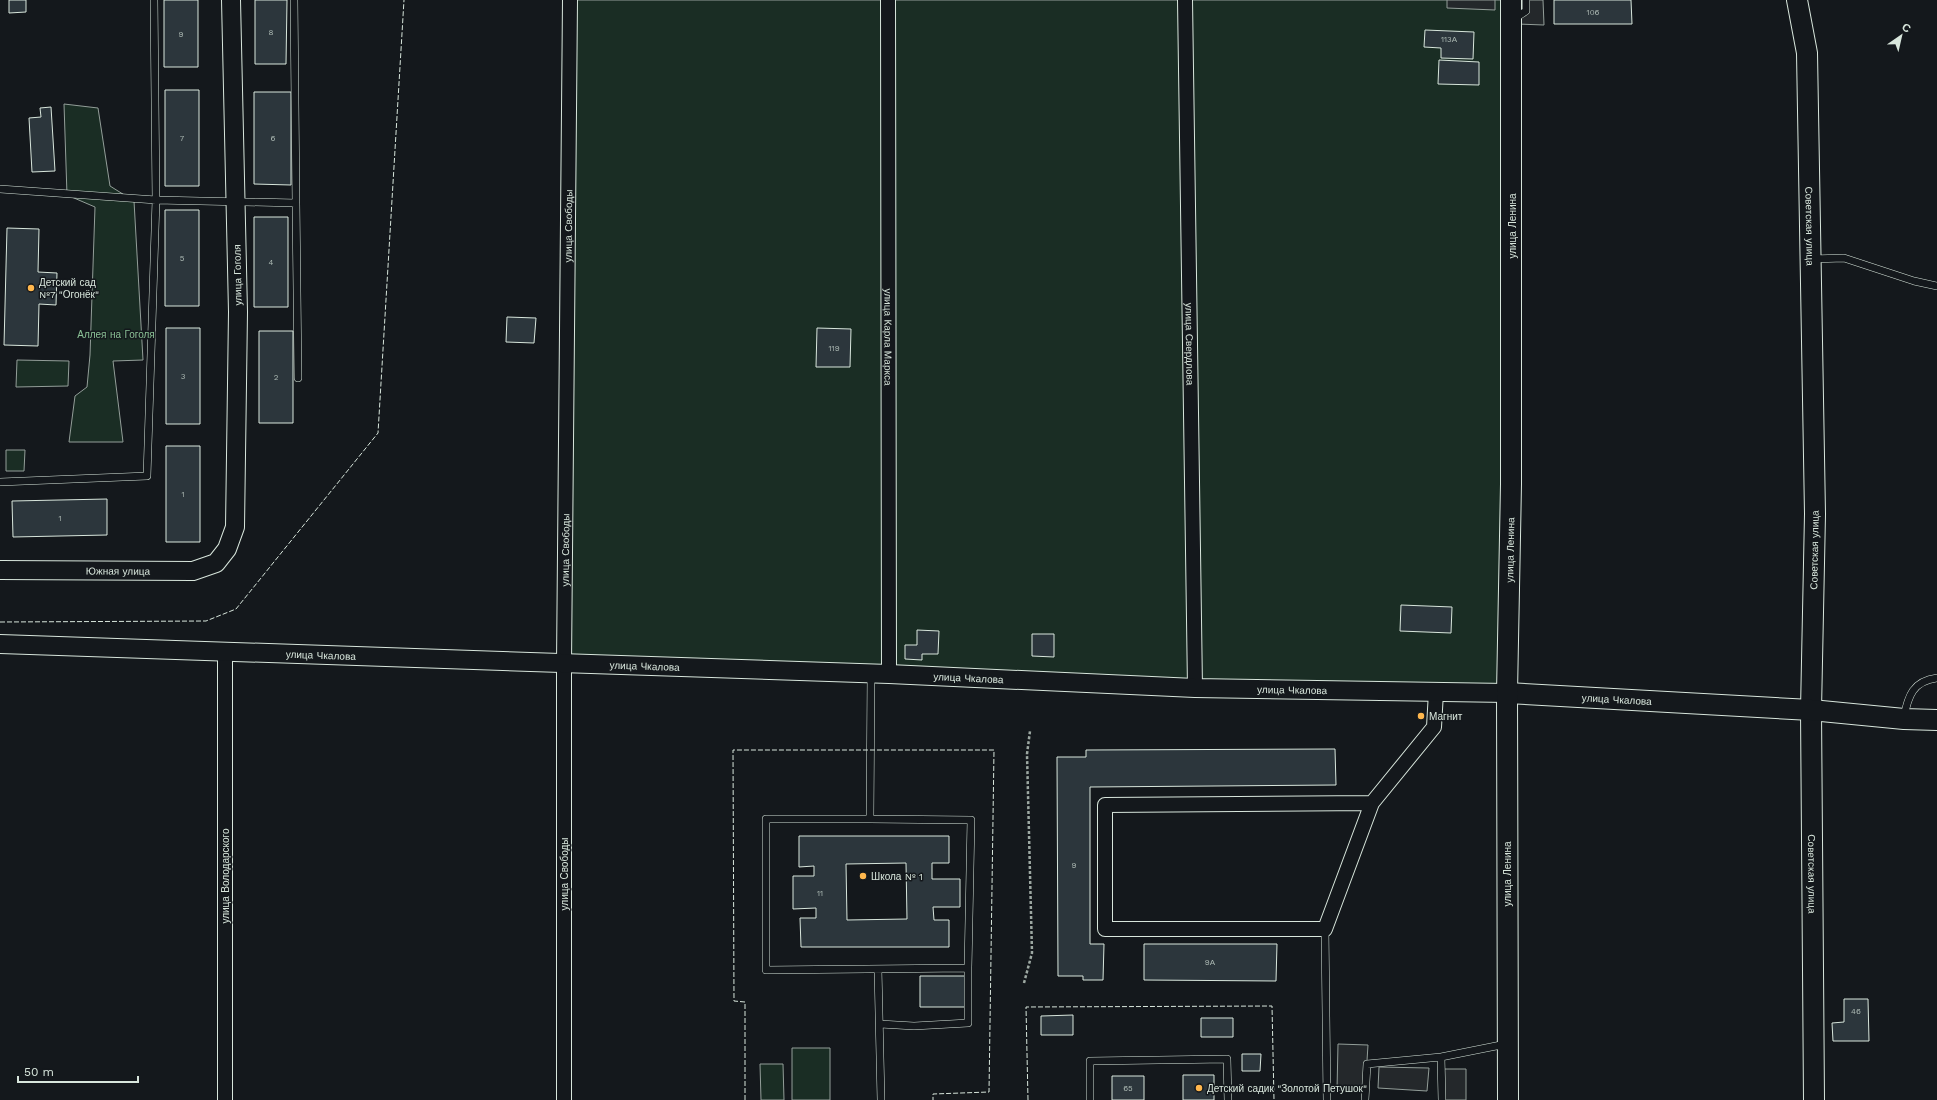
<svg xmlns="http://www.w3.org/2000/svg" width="1937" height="1100" font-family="'Work Sans',sans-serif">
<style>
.green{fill:#1a2d24;stroke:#939e99}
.parking{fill:#24282b;stroke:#939e99}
.building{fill:#2c363c;stroke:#d8e6dc;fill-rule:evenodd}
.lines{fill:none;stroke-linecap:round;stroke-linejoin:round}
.service-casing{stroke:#d8e6dc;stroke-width:8}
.minor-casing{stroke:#d8e6dc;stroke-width:16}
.tertiary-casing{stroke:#d8e6dc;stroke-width:20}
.secondary-casing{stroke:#d8e6dc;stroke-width:22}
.path{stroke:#9da8a2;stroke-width:2.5;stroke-dasharray:3 2;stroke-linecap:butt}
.service{stroke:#14181c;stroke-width:7}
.minor{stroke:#14181c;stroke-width:14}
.tertiary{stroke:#14181c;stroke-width:18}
.secondary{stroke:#14181c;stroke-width:20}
.fence{stroke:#d8e6dc;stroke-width:1;stroke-dasharray:5 2;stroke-linecap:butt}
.poi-dot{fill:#ffb74d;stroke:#14181c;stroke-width:1.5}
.labels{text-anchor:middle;stroke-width:3;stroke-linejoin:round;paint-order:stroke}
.number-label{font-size:8px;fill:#adbab4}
.street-label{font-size:10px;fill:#d8e6dc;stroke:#14181c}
.poi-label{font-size:10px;fill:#d8e6dc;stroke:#14181c;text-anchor:start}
.park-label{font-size:10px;fill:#8ac095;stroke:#14181c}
</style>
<rect width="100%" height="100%" fill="#14181c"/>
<path class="green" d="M570,0H1510L1507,693L564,663Z
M64,104L98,108L110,186L134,201L143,360L113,361L123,442H69L75,396L87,387L90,355L95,207L67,195Z
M17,360L69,361L68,386L16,387Z
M6,450H25L24,471H6Z
M792,1048H830V1100H792Z
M760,1064H783L784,1100H761Z"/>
<path class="parking" d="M1447,0H1495V10L1447,8Z
M1517,0H1543L1544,25L1517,24Z
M1338,1044L1368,1045L1365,1092L1337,1090Z
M1379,1067L1429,1068L1427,1091L1378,1088Z
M1441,1069H1466V1100H1442Z"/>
<path class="building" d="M9,0H26V12L9,13Z
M164,0H198V67H164Z
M255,0H287L286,64H255Z
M1554,0H1631L1632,24H1554Z
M1425,30L1474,32L1473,59L1441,58V48L1424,47Z
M1439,60L1479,62V85L1438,84Z
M165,90H199V186H165Z
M254,92H291V185L254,184Z
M51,107L55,171L32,172L29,118L41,117L40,108Z
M165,210H199V306H165Z
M254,217H288V307H254Z
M7,228L39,229L38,272L57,273L56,305L39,304L38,346L4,345Z
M507,317L536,318L534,343L506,342Z
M166,328H200V424H166Z
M817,328L851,329L850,367H816Z
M259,331H293V423H259Z
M166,446H200V542H166Z
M107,499V535L13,537L12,501Z
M1401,605L1452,607L1451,633L1400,631Z
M917,630L939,631L938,654H922V660L905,659V645H917Z
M1032,634H1054V657L1032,656Z
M1335,749L1336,785L1090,787V944H1104L1103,980H1083V976H1058L1057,757H1086V750Z
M799,836H949V863H932V879H960V907H933L934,920H949V947H801L800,918H816V908L793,909V876H814V866L799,867ZM906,863L907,919L847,920L846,864Z
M1144,944H1277L1276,981L1144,980Z
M920,976H965V1007H920Z
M1844,999H1868L1869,1041H1833L1832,1023L1844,1022Z
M1073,1015V1035H1041V1016Z
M1201,1018H1233V1037H1201Z
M1242,1054H1261L1260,1071H1242Z
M1183,1075H1214V1100H1183Z
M1112,1076H1144V1100H1112Z"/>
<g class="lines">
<g class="service-casing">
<path id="service" d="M154,0L156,200L296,203L298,378
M294,0L296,203
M1514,19L1526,11V0
M0,189L156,200L147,476L0,482
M1812,259L1844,258L1914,281L1937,286
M1904,717C1908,696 1913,681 1937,678
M870,819H766V970L968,968L971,820L870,819L871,674
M1325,929L1327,1100
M878,969L881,1100
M880,1024L914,1026L968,1023V968
M1441,1057L1442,1100
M1090,1100V1061L1227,1059L1228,1100
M1365,1100L1367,1064L1441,1057L1506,1044"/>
</g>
<g class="minor-casing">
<g id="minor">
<path id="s1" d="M888,0L889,674"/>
<path id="s2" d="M1185,0L1195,688"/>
<path d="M1372,803L1325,929H1105V805L1372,803L1434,727L1436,692"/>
<path d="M225,1100V652"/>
<path id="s3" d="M564,1100V663L570,0"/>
</g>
</g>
<g class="tertiary-casing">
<g id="tertiary">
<path id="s4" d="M0,570L193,571L216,563L227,549L235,527L238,312L231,0"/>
<path id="s5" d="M0,644L889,674L1195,688L1507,693"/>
</g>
</g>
<g class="secondary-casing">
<g id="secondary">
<path id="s6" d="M1797,0L1807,53L1815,514L1811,710L1814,1100"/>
<path id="s7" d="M1507,693L1811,710L1904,719L1937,720"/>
<path id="s8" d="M1508,1100L1507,693L1511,484V0"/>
</g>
</g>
<path class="path" d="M1024,983L1032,953L1027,754L1030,731"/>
<use href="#service" class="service"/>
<use href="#minor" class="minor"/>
<use href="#tertiary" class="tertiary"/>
<use href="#secondary" class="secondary"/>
<path class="fence" d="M0,622L206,621L236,609L378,433L404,0
M745,1100V1002L734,1001L733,750H994L989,1092L933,1094V1100
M1028,1100L1026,1007L1272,1006L1274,1100"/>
</g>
<g class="poi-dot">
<circle cx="31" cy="288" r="4"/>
<circle cx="1421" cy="716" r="4"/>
<circle cx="863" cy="876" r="4"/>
<circle cx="1199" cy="1088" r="4"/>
</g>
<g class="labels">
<g class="number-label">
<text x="1593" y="15">106</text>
<text x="271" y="35">8</text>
<text x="181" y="37">9</text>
<text x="1449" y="42">113А</text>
<text x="182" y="141">7</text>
<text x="273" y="141">6</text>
<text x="182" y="261">5</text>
<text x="271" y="265">4</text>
<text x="834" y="351">119</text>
<text x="183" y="379">3</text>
<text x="276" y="380">2</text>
<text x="183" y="497">1</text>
<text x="60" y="521">1</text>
<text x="1074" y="868">9</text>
<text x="820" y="896">11</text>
<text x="1210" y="965">9А</text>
<text x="1856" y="1014">46</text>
<text x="1128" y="1091">65</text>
</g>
<g class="street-label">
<text dy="4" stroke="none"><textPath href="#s3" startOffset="874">улица Свободы</textPath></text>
<text transform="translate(1512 226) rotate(-90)" y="4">улица Ленина</text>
<text dy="4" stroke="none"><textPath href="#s6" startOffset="227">Советская улица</textPath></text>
<text transform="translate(237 275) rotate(-91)" y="4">улица Гоголя</text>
<text dy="4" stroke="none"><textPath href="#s1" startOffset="337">улица Карла Маркса</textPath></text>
<text dy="4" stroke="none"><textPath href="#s2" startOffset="344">улица Свердлова</textPath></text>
<text dy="4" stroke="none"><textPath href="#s3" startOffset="550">улица Свободы</textPath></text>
<text dy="4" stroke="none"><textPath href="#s8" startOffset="550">улица Ленина</textPath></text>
<text transform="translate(1814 550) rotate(-89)" y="4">Советская улица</text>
<text dy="4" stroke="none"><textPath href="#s4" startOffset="118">Южная улица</textPath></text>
<text dy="4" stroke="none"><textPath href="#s5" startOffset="321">улица Чкалова</textPath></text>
<text dy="4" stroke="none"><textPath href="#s5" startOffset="645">улица Чкалова</textPath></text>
<text dy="4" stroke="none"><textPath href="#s5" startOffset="969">улица Чкалова</textPath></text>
<text dy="4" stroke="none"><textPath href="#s5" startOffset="1293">улица Чкалова</textPath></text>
<text dy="4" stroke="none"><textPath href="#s7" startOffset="110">улица Чкалова</textPath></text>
<text transform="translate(564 874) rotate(-90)" y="4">улица Свободы</text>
<text transform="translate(1507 874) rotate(-90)" y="4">улица Ленина</text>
<text dy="4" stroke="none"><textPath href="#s6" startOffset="875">Советская улица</textPath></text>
<text transform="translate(225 876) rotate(-90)" y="4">улица Володарского</text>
</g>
<g class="poi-label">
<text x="39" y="286">Детский сад<tspan x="39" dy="12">№7 "Огонёк"</tspan></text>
<text x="1429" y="720">Магнит</text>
<text x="871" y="880">Школа № 1</text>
<text x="1207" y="1092">Детский садик "Золотой Петушок"</text>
</g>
<g class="park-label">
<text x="116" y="338">Аллея на Гоголя</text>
</g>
</g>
<g transform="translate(1901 36) rotate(34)" stroke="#14181c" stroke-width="3" paint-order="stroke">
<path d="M0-3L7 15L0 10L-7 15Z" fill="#d8e6dc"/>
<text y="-6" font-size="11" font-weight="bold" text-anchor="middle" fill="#d8e6dc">С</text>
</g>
<path d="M18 1076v6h120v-6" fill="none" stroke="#d8e6dc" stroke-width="2"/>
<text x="24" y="1076" font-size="12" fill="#d8e6dc" stroke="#14181c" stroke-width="3" paint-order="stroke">50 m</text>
</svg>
